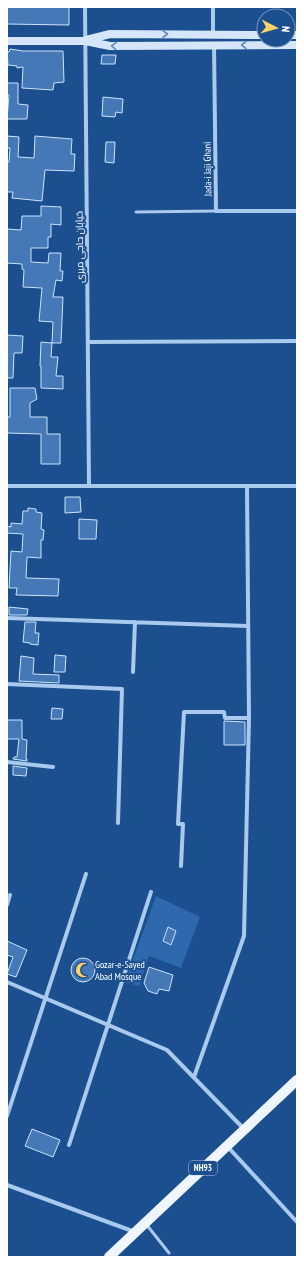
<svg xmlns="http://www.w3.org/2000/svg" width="304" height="1264" font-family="'PT Sans Narrow',Cairo,sans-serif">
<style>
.grass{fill:#2e69ad}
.building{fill:#4478b7;stroke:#cfe3fa}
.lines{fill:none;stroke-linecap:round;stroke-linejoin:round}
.service{stroke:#a9c9ee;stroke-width:3}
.minor{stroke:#a9c9ee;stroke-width:4}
.secondary{stroke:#d6e6fa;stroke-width:8}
.primary{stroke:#f0f6ff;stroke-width:10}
.oneway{stroke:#668bba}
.labels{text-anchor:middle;stroke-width:4;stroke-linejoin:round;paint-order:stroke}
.shield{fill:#1b4f8f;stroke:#bbcadd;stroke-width:1}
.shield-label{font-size:9px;font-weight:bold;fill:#fff}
.street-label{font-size:10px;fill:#fff;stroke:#1b4f8f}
.poi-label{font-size:10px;fill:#fff;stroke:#1b4f8f;text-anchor:start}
</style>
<rect width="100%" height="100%" fill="#1b4f8f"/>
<path class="grass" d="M156,896L200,917L181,968L149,956L139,986L125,982Z"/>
<path class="building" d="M7,7H69V25L7,24Z
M10,49L23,51H63L64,82L54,83L53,90L22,88L23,67L17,68V66L8,65L7,52H9Z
M102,55H116L115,64H101Z
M7,83H18V104L28,105L27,119H7L9,95H7Z
M103,97L123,99L122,113L116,112L115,117L102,116Z
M7,136L19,137L18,157L34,158L35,136L72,139L71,154H75L74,171L45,170L42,201L12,198L13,192H7V162H9L10,148H7Z
M106,142H115L114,163L105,162Z
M41,206L61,207V225L51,224V237H48V248H31V262L48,263L49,253H61L60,271H63L62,281L56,280L53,297H63L61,343H52L53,322L39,321L42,288L23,287L24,270L22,269V264L7,263V229L21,230L22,216H41Z
M7,335L23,336L22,353H14L13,378H7Z
M41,342L52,343L51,357H58L56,376H63V389L41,388V366H40Z
M10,388H35L37,399L30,403V417H47V434H60V464H41V434L7,433V417H10Z
M65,497H80L81,512L65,513Z
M28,508L36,509V512L42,513L41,529L44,530L43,540H41V558L27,557L26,578L59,579L58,596L16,595L17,588H9L11,551L22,552L23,534L7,533V526L11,527V523L22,524L23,511H28Z
M79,519L97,520L96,539H79Z
M9,607L28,609L27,615H9Z
M25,622H36L35,633H39L38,645L30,644V643L23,642Z
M55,655L66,656L65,672H54Z
M21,656L34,658L33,674L59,675V683L19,681Z
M52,708L63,709L62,719H51Z
M7,720H22V739L27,740L26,759H27V761L13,759L14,757H17L19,739H7Z
M224,721L245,722V745H224Z
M13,766L27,768L26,776L13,775Z
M168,927L176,931L171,945L163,941Z
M7,941L27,950L16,977L7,974L13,957L7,955Z
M71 970a12 12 0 1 1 24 0a12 12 0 1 1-24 0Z
M149,967L173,975L169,991L159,989L157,994L148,991L144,983Z
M32,1129L60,1140L53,1157L25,1146Z"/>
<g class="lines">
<path class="service" d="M136,212L216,211
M146,1224L169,1253"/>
<path class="minor" d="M85,7L89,486
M213,34V7
M214,45L216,211H297
M88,342L297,341
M7,486H297
M7,618L248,626
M133,672L135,622
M7,684L122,689L118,823
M7,762L53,767
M181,866L183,824H178L184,712H224L225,718H249
M7,905L10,895
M7,982L167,1050L244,1129
M194,1077L244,936L249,718L247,486
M7,1116L86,874
M69,1145L151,892
M227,1146L297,1222
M7,1185L135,1232"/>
<path class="secondary" d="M288,35H297
M86,40L110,34L264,35
M7,41H85L110,46L297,45"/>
<path class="primary" d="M109,1257L297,1080"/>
</g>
<defs><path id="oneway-chevron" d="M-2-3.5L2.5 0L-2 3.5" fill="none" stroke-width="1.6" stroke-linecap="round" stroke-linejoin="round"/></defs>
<g class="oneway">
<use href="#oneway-chevron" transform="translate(165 34)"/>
<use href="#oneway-chevron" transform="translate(244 45) rotate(-180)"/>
<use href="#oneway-chevron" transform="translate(114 46) rotate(-178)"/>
</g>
<defs>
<g id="mosque-bare" transform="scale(1.2)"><path d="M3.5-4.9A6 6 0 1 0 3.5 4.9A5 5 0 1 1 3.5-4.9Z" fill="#ffd166" stroke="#1b4f8f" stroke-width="2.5" paint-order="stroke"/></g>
</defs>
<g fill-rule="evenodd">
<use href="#mosque-bare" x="83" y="970"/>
</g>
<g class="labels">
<rect class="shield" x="189" y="1161" width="28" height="14" rx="3"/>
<g class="shield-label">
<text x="203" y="1171">NH93</text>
</g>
<g class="street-label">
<text transform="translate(207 169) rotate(-91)" y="4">Jada-i Jaji Ghani</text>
<text transform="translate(79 247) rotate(-91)" y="4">خیابان حاجی میری</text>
</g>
<g class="poi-label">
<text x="95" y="968">Gozar-e-Sayed<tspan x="95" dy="12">Abad Mosque</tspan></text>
</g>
</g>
<rect width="304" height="1264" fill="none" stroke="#ffffff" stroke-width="16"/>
<g transform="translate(276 28) rotate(96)"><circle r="19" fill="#1b4f8f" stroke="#7695bc"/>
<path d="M0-3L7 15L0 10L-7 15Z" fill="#ffd166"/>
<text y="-6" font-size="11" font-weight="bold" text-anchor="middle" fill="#ffffff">N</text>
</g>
</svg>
